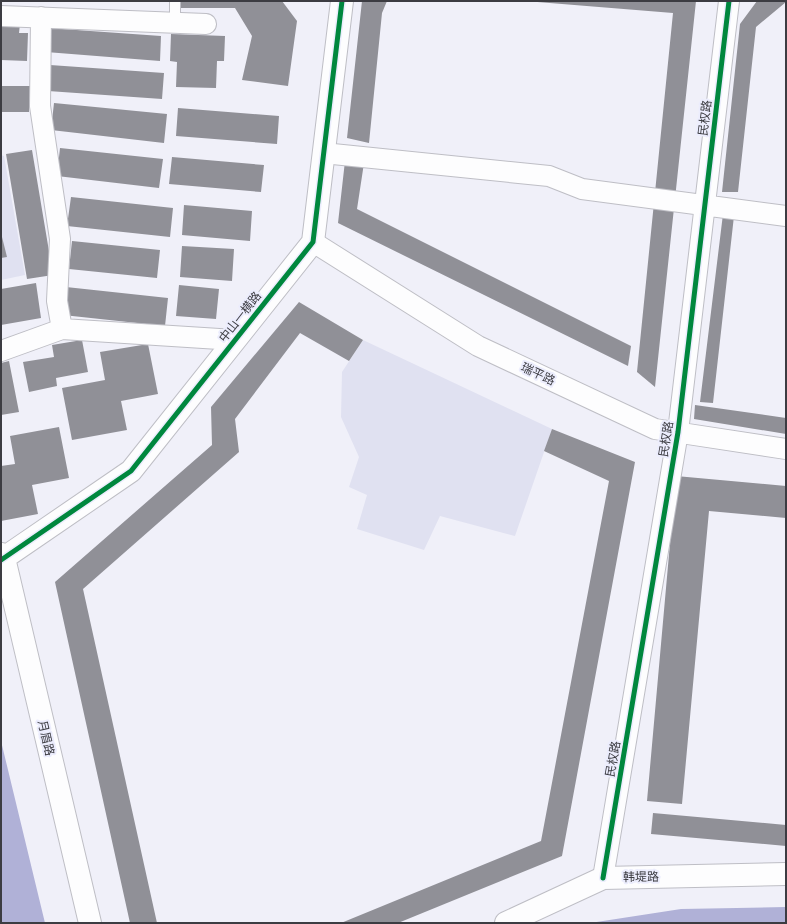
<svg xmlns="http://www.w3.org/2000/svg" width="787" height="924" font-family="Montserrat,'Noto Sans SC',sans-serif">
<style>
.built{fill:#e0e1f1}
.water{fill:#b0b1d7}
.building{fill:#909097}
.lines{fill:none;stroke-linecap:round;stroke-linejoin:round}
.service-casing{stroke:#bebec5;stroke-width:12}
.minor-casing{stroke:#bebec5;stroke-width:22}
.tertiary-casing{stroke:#bebec5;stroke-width:24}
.service{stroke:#fdfdfe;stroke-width:10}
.minor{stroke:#fdfdfe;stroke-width:20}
.tertiary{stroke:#fdfdfe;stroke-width:22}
.cycleway-casing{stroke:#ecedfd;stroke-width:8}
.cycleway{stroke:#00873e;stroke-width:5}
.labels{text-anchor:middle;stroke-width:4;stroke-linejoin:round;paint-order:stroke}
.street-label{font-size:12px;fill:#3c3c42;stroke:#ecedfd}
</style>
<rect width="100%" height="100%" fill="#f0f0f9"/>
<path class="built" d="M1,155L4,156L25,275L1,280Z
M363,340L552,429L515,536L440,516L424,550L357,529L367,495L349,487L359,457L341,417L342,372Z"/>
<path class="water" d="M1,741L45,923H1Z
M786,907V923H590L681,909Z"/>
<path class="building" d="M180,1H282L297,21L288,86L242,80L252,36L235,8H181Z
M362,1H387L382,13L369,143L347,138Z
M525,1H696L655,387L637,372L673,13Z
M757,1L786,2L756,27L738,192H722L740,24Z
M1,23L20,24L19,33H28L27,61L1,60Z
M48,28L161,36L160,61L46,52Z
M171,34L225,36L224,61H217L216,88L176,87L177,62L170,61Z
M50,65L164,73L162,99L48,91Z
M1,86H30L29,112H1Z
M54,103L167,114L164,143L51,130Z
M178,108L279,116L277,144L176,136Z
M60,148L163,159L159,188L57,176Z
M32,150L53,275L27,279L6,154Z
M172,157L264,165L261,192L169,184Z
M345,161L364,163L357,209L631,346L628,366L338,223Z
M71,197L173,208L170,237L67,226Z
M184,205L252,211L250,241L182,235Z
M723,214L734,216L713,403L700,402Z
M1,233L7,257L1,258Z
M72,241L160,250L157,278L69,269Z
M182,246L234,249L232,281L180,277Z
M36,283L41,318L1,325V289Z
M179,285L219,289L216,319L176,316Z
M66,287L168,298L165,326L63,315Z
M299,302L363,340L349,361L300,333L235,419L239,452L83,589L157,923H130L55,582L212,445L211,407Z
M82,340L88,372L56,378L57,386L29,392L23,362L54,357L52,345Z
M148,344L158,394L121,401L127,430L72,440L62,388L105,380L100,352Z
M9,361L19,412L1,415V363Z
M695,405L786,418V434L694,419Z
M59,427L69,478L32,485L38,514L1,521V466L15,464L10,436Z
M552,429L635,462L562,856L398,923H341L541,841L609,481L544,451Z
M676,476L786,486V518L709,511L682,804L647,801Z
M653,813L786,825V846L651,834Z"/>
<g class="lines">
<g class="service-casing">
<path id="service" d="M175,1V23"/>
</g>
<g class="minor-casing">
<path id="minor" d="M1,16L206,24
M41,17L40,106L60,239L57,301L62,329
M323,153L549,176L582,189L786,216
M313,242L478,346L655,429L786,449
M1,351L62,329L235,340
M603,878L678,432L729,1"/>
</g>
<g class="tertiary-casing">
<path id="tertiary" d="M1,554L4,558L90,923
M1,560L131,471L313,242L342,1
M506,923L603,878L786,874"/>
</g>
<use href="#service" class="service"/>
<use href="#minor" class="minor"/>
<use href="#tertiary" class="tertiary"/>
<g class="cycleway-casing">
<path id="cycleway" d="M1,560L131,471L313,242L342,1
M603,878L678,432L729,1"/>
</g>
<use href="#cycleway" class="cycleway"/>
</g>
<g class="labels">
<g class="street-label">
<text transform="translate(705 118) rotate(-83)" y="4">民权路</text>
<text transform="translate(240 317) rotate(-52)" y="4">中山一横路</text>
<text transform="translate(538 374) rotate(25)" y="4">瑞平路</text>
<text transform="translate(666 439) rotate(-81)" y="4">民权路</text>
<text transform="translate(46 738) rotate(77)" y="4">月眉路</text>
<text transform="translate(613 759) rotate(-80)" y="4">民权路</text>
<text transform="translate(641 877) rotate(-1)" y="4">韩堤路</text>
</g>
</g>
<rect width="787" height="924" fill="none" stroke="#3c3c42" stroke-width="4"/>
</svg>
